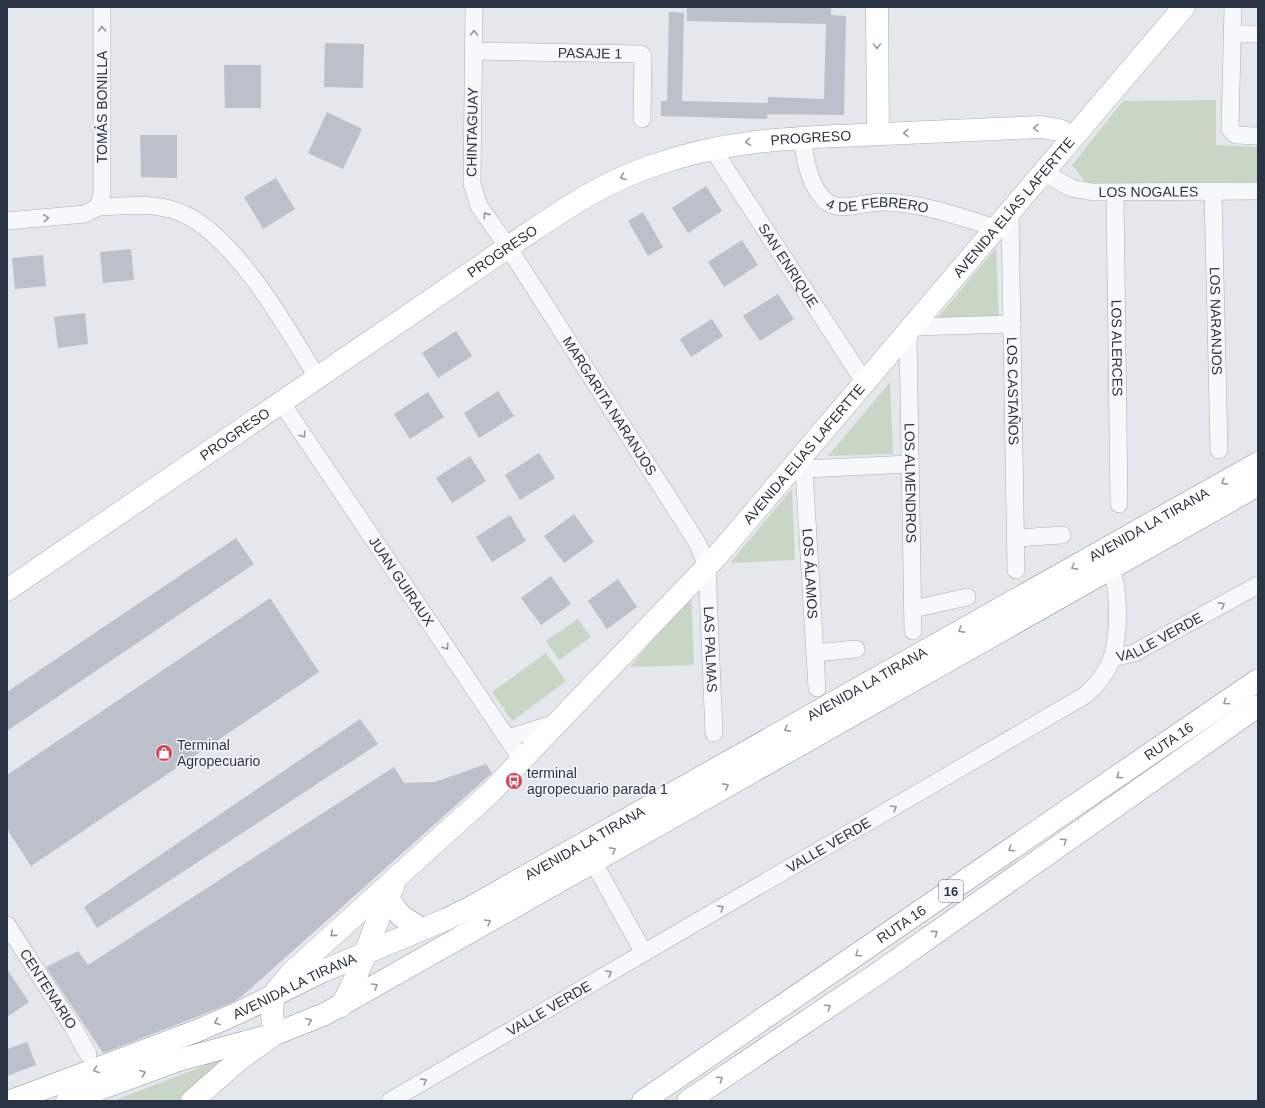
<svg xmlns="http://www.w3.org/2000/svg" width="1265" height="1108" font-family="Arial,sans-serif">
<style>
.green{fill:#c9d6c5}
.building{fill:#bbc0ca}
.lines{fill:none;stroke-linecap:round;stroke-linejoin:round}
.street-casing{stroke:#a9aeb7;stroke-width:18}
.secondary-casing{stroke:#a9aeb7;stroke-width:23}
.highway-casing{stroke:#8b94a3;stroke-width:23}
.street{stroke:#f7f8fa;stroke-width:17}
.secondary{stroke:#fff;stroke-width:22}
.highway{stroke:#fff;stroke-width:22}
.oneway{stroke:#9196a0}
.oneway2{stroke:#959aa2}
.labels{text-anchor:middle;stroke-width:3;stroke-linejoin:round;paint-order:stroke}
.shield{fill:#f4f6f9;stroke:#676e7b;stroke-width:1}
.shield-label{font-size:13px;font-weight:bold;fill:#2b3445}
.street-label{font-size:14px;fill:#2b3445;stroke:#f4f6f9}
.poi-label{font-size:14px;fill:#2b3445;stroke:#f4f6f9;text-anchor:start}
</style>
<rect width="100%" height="100%" fill="#e4e7ec"/>
<path class="green" d="M1216,100V145L1258,147V183H1086L1072,165L1123,101Z
M996,248L999,319L934,322Z
M890,382L893,454L828,456Z
M792,489L795,560L730,563Z
M691,593L694,665L630,667Z
M578,619L591,637L559,660L546,641Z
M546,653L566,681L512,721L492,692Z
M224,1058L185,1101H113Z"/>
<path class="building" d="M687,7H831V15L846,16L844,115L767,114L768,97L824,99L826,24L687,21Z
M669,12L684,13L682,101L768,103L767,119L661,116V101H667Z
M325,43L364,44L363,88L324,87Z
M224,65H261V108H225Z
M327,112L362,129L343,169L308,153Z
M140,135H177V178L141,177Z
M276,178L295,209L263,229L244,197Z
M706,186L722,211L688,233L672,208Z
M643,212L663,247L648,256L628,221Z
M742,240L758,265L724,287L708,262Z
M131,249L134,280L103,283L100,252Z
M43,255L46,286L15,289L12,258Z
M778,294L794,319L760,341L743,316Z
M85,313L88,344L58,348L54,317Z
M712,319L723,336L691,357L680,339Z
M456,331L472,356L438,378L422,353Z
M498,391L514,416L479,438L464,413Z
M428,392L444,417L410,439L394,414Z
M539,453L555,478L520,500L505,475Z
M470,456L486,481L452,503L436,478Z
M574,514L594,542L564,563L544,536Z
M510,515L526,541L492,562L476,537Z
M236,538L254,564L7,731V692Z
M551,576L571,604L541,625L521,598Z
M618,579L637,607L607,629L588,601Z
M270,598L319,672L31,866L7,829V775Z
M360,719L378,744L97,928L84,907Z
M486,764L492,773L241,997L233,1002L194,1018L103,1053L46,967L78,951L88,965L394,767L404,783L435,782Z
M7,969L29,1002L7,1017Z
M27,1042L36,1065L7,1076V1049Z"/>
<g class="lines">
<g class="street-casing">
<g id="street">
<path id="s1" d="M474,7L472,184L479,206L508,247L698,544L707,566L714,733"/>
<path d="M1233,7L1230,129L1236,135L1258,136"/>
<path d="M1232,34H1258"/>
<path id="s2" d="M473,51L641,54L643,57L642,119"/>
<path id="s3" d="M802,138C805,158 809,188 827,202C842,213 867,201 884,202C922,203 960,217 996,228"/>
<path id="s4" d="M712,148L865,383"/>
<path id="s5" d="M1043,172L1071,188L1093,192L1258,191"/>
<path id="s6" d="M1213,192L1219,450"/>
<path id="s7" d="M1115,193L1119,504"/>
<path d="M98,207C125,206 153,202 179,212C234,233 287,328 317,377"/>
<path d="M98,207L102,193V7"/>
<path id="s8" d="M1010,212L1016,570"/>
<path d="M7,221L85,214L98,207"/>
<path d="M913,327L1012,324"/>
<path id="s9" d="M908,334L913,631"/>
<path id="s10" d="M281,402L522,760"/>
<path id="s11" d="M797,463L804,469L817,688"/>
<path d="M804,469L910,464"/>
<path d="M1016,538L1062,535"/>
<path d="M913,609L967,597"/>
<path d="M815,653L856,649"/>
<path id="s12" d="M1112,658L1134,653L1258,585"/>
<path d="M508,738L559,722"/>
<path d="M587,851L644,953"/>
<path id="s13" d="M7,925L73,1027L88,1054"/>
<path id="s14" d="M390,1101L1084,696C1096,686 1107,673 1112,658C1120,632 1120,582 1107,558"/>
</g>
</g>
<g class="secondary-casing">
<g id="secondary">
<path d="M877,7L878,134"/>
<path id="s15" d="M7,590L520,239C562,211 600,184 649,167C719,141 786,138 860,135C920,132 981,130 1041,127L1059,130L1073,137"/>
<path d="M341,1006C364,968 372,925 393,887"/>
<path id="s16" d="M192,1101L240,1059L275,1034L272,1015L273,995L292,972L491,792L717,556L1184,7"/>
</g>
</g>
<g class="highway-casing">
<g id="highway">
<path d="M387,897L401,916L422,929"/>
<path id="s17" d="M11,1101L199,1030L238,1013L323,971L447,919L473,906L1258,463"/>
<path d="M67,1101L179,1060L275,1034L325,1014L1258,485"/>
<path id="s18" d="M643,1101L1258,680"/>
<path d="M688,1101L880,972L1258,706"/>
</g>
</g>
<use href="#street" class="street"/>
<use href="#secondary" class="secondary"/>
<use href="#highway" class="highway"/>
</g>
<defs><path id="oneway-chevron" d="M-2-3.5L2.5 0L-2 3.5" fill="none" stroke-width="1.6" stroke-linecap="round" stroke-linejoin="round"/></defs>
<g class="oneway">
<use href="#oneway-chevron" transform="translate(102 29) rotate(-90)"/>
<use href="#oneway-chevron" transform="translate(474 33) rotate(-89)"/>
<use href="#oneway-chevron" transform="translate(486 215) rotate(-125)"/>
<use href="#oneway-chevron" transform="translate(46 218) rotate(-4)"/>
<use href="#oneway-chevron" transform="translate(303 435) rotate(56)"/>
<use href="#oneway-chevron" transform="translate(1222 605) rotate(-29)"/>
<use href="#oneway-chevron" transform="translate(446 647) rotate(56)"/>
<use href="#oneway-chevron" transform="translate(894 808) rotate(-30)"/>
<use href="#oneway-chevron" transform="translate(721 908) rotate(-30)"/>
<use href="#oneway-chevron" transform="translate(609 973) rotate(-30)"/>
<use href="#oneway-chevron" transform="translate(424 1081) rotate(-30)"/>
</g>
<g class="oneway2">
<use href="#oneway-chevron" transform="translate(877 46) rotate(90)"/>
<use href="#oneway-chevron" transform="translate(1036 128) rotate(178)"/>
<use href="#oneway-chevron" transform="translate(906 133) rotate(178)"/>
<use href="#oneway-chevron" transform="translate(748 142) rotate(173)"/>
<use href="#oneway-chevron" transform="translate(623 177) rotate(158)"/>
<use href="#oneway-chevron" transform="translate(1224 482) rotate(151)"/>
<use href="#oneway-chevron" transform="translate(1074 567) rotate(151)"/>
<use href="#oneway-chevron" transform="translate(961 630) rotate(151)"/>
<use href="#oneway-chevron" transform="translate(1226 702) rotate(145)"/>
<use href="#oneway-chevron" transform="translate(787 729) rotate(151)"/>
<use href="#oneway-chevron" transform="translate(1119 776) rotate(146)"/>
<use href="#oneway-chevron" transform="translate(726 786) rotate(-29)"/>
<use href="#oneway-chevron" transform="translate(1064 841) rotate(-35)"/>
<use href="#oneway-chevron" transform="translate(1011 849) rotate(146)"/>
<use href="#oneway-chevron" transform="translate(613 850) rotate(-29)"/>
<use href="#oneway-chevron" transform="translate(488 922) rotate(-30)"/>
<use href="#oneway-chevron" transform="translate(935 933) rotate(-36)"/>
<use href="#oneway-chevron" transform="translate(333 934) rotate(139)"/>
<use href="#oneway-chevron" transform="translate(858 954) rotate(146)"/>
<use href="#oneway-chevron" transform="translate(375 986) rotate(-30)"/>
<use href="#oneway-chevron" transform="translate(828 1007) rotate(-34)"/>
<use href="#oneway-chevron" transform="translate(309 1021) rotate(-23)"/>
<use href="#oneway-chevron" transform="translate(217 1022) rotate(157)"/>
<use href="#oneway-chevron" transform="translate(96 1070) rotate(160)"/>
<use href="#oneway-chevron" transform="translate(143 1073) rotate(-20)"/>
<use href="#oneway-chevron" transform="translate(720 1079) rotate(-34)"/>
</g>
<defs>
<g id="shop-disc" transform="scale(0.9)"><circle r="9.5" fill="#d1495b" stroke="#f4f6f9"/><path d="M-5-2.5h2.3a2.7 3.5 0 0 1 5.4 0H5L5.5 6h-11ZM-1.5-2.5h3a1.5 2.3 0 0 0-3 0Z" fill="#fff"/></g>
<g id="bus-disc" transform="scale(0.9)"><circle r="9.5" fill="#d1495b" stroke="#f4f6f9"/><path d="M-5-6H5V4H4V6H2V4H-2V6H-4V4H-5ZM-3.5-4V0h7V-4ZM-3.5 1.2v1.5H-2V1.2ZM2 1.2v1.5H3.5V1.2Z" fill="#fff"/></g>
</defs>
<g fill-rule="evenodd">
<use href="#shop-disc" x="164" y="753"/>
<use href="#bus-disc" x="514" y="781"/>
</g>
<g class="labels">
<rect class="shield" x="939" y="880" width="24" height="22" rx="3"/>
<g class="shield-label">
<text x="951" y="896">16</text>
</g>
<g class="street-label">
<text dy="5" stroke="none"><textPath href="#s2" startOffset="117">PASAJE 1</textPath></text>
<text transform="translate(102 107) rotate(-90)" y="5">TOMÁS BONILLA</text>
<text transform="translate(472 132) rotate(-89)" y="5">CHINTAGUAY</text>
<text dy="5" stroke="none"><textPath href="#s15" startOffset="935">PROGRESO</textPath></text>
<text dy="5" stroke="none"><textPath href="#s5" startOffset="110">LOS NOGALES</textPath></text>
<text dy="5" stroke="none"><textPath href="#s3" startOffset="122">4 DE FEBRERO</textPath></text>
<text dy="5" stroke="none"><textPath href="#s16" startOffset="1229">AVENIDA ELÍAS LAFERTTE</textPath></text>
<text dy="5" stroke="none"><textPath href="#s15" startOffset="600">PROGRESO</textPath></text>
<text dy="5" stroke="none"><textPath href="#s4" startOffset="140">SAN ENRIQUE</textPath></text>
<text dy="5" stroke="none"><textPath href="#s6" startOffset="129">LOS NARANJOS</textPath></text>
<text dy="5" stroke="none"><textPath href="#s7" startOffset="155">LOS ALERCES</textPath></text>
<text dy="5" stroke="none"><textPath href="#s8" startOffset="179">LOS CASTAÑOS</textPath></text>
<text dy="5" stroke="none"><textPath href="#s1" startOffset="439">MARGARITA NARANJOS</textPath></text>
<text dy="5" stroke="none"><textPath href="#s15" startOffset="276">PROGRESO</textPath></text>
<text dy="5" stroke="none"><textPath href="#s16" startOffset="905">AVENIDA ELÍAS LAFERTTE</textPath></text>
<text dy="5" stroke="none"><textPath href="#s9" startOffset="149">LOS ALMENDROS</textPath></text>
<text dy="5" stroke="none"><textPath href="#s17" startOffset="1278">AVENIDA LA TIRANA</textPath></text>
<text dy="5" stroke="none"><textPath href="#s11" startOffset="114">LOS ÁLAMOS</textPath></text>
<text dy="5" stroke="none"><textPath href="#s10" startOffset="216">JUAN GUIRAUX</textPath></text>
<text dy="5" stroke="none"><textPath href="#s12" startOffset="52">VALLE VERDE</textPath></text>
<text dy="5" stroke="none"><textPath href="#s1" startOffset="710">LAS PALMAS</textPath></text>
<text dy="5" stroke="none"><textPath href="#s17" startOffset="954">AVENIDA LA TIRANA</textPath></text>
<text dy="5" stroke="none"><textPath href="#s18" startOffset="637">RUTA 16</textPath></text>
<text dy="5" stroke="none"><textPath href="#s17" startOffset="630">AVENIDA LA TIRANA</textPath></text>
<text dy="5" stroke="none"><textPath href="#s14" startOffset="508">VALLE VERDE</textPath></text>
<text dy="5" stroke="none"><textPath href="#s18" startOffset="313">RUTA 16</textPath></text>
<text dy="5" stroke="none"><textPath href="#s17" startOffset="306">AVENIDA LA TIRANA</textPath></text>
<text dy="5" stroke="none"><textPath href="#s13" startOffset="76">CENTENARIO</textPath></text>
<text dy="5" stroke="none"><textPath href="#s14" startOffset="184">VALLE VERDE</textPath></text>
</g>
<g class="poi-label">
<text x="177" y="750">Terminal<tspan x="177" dy="16">Agropecuario</tspan></text>
<text x="527" y="778">terminal<tspan x="527" dy="16">agropecuario parada 1</tspan></text>
</g>
</g>
<rect width="1265" height="1108" fill="none" stroke="#2b3445" stroke-width="16"/>
</svg>
